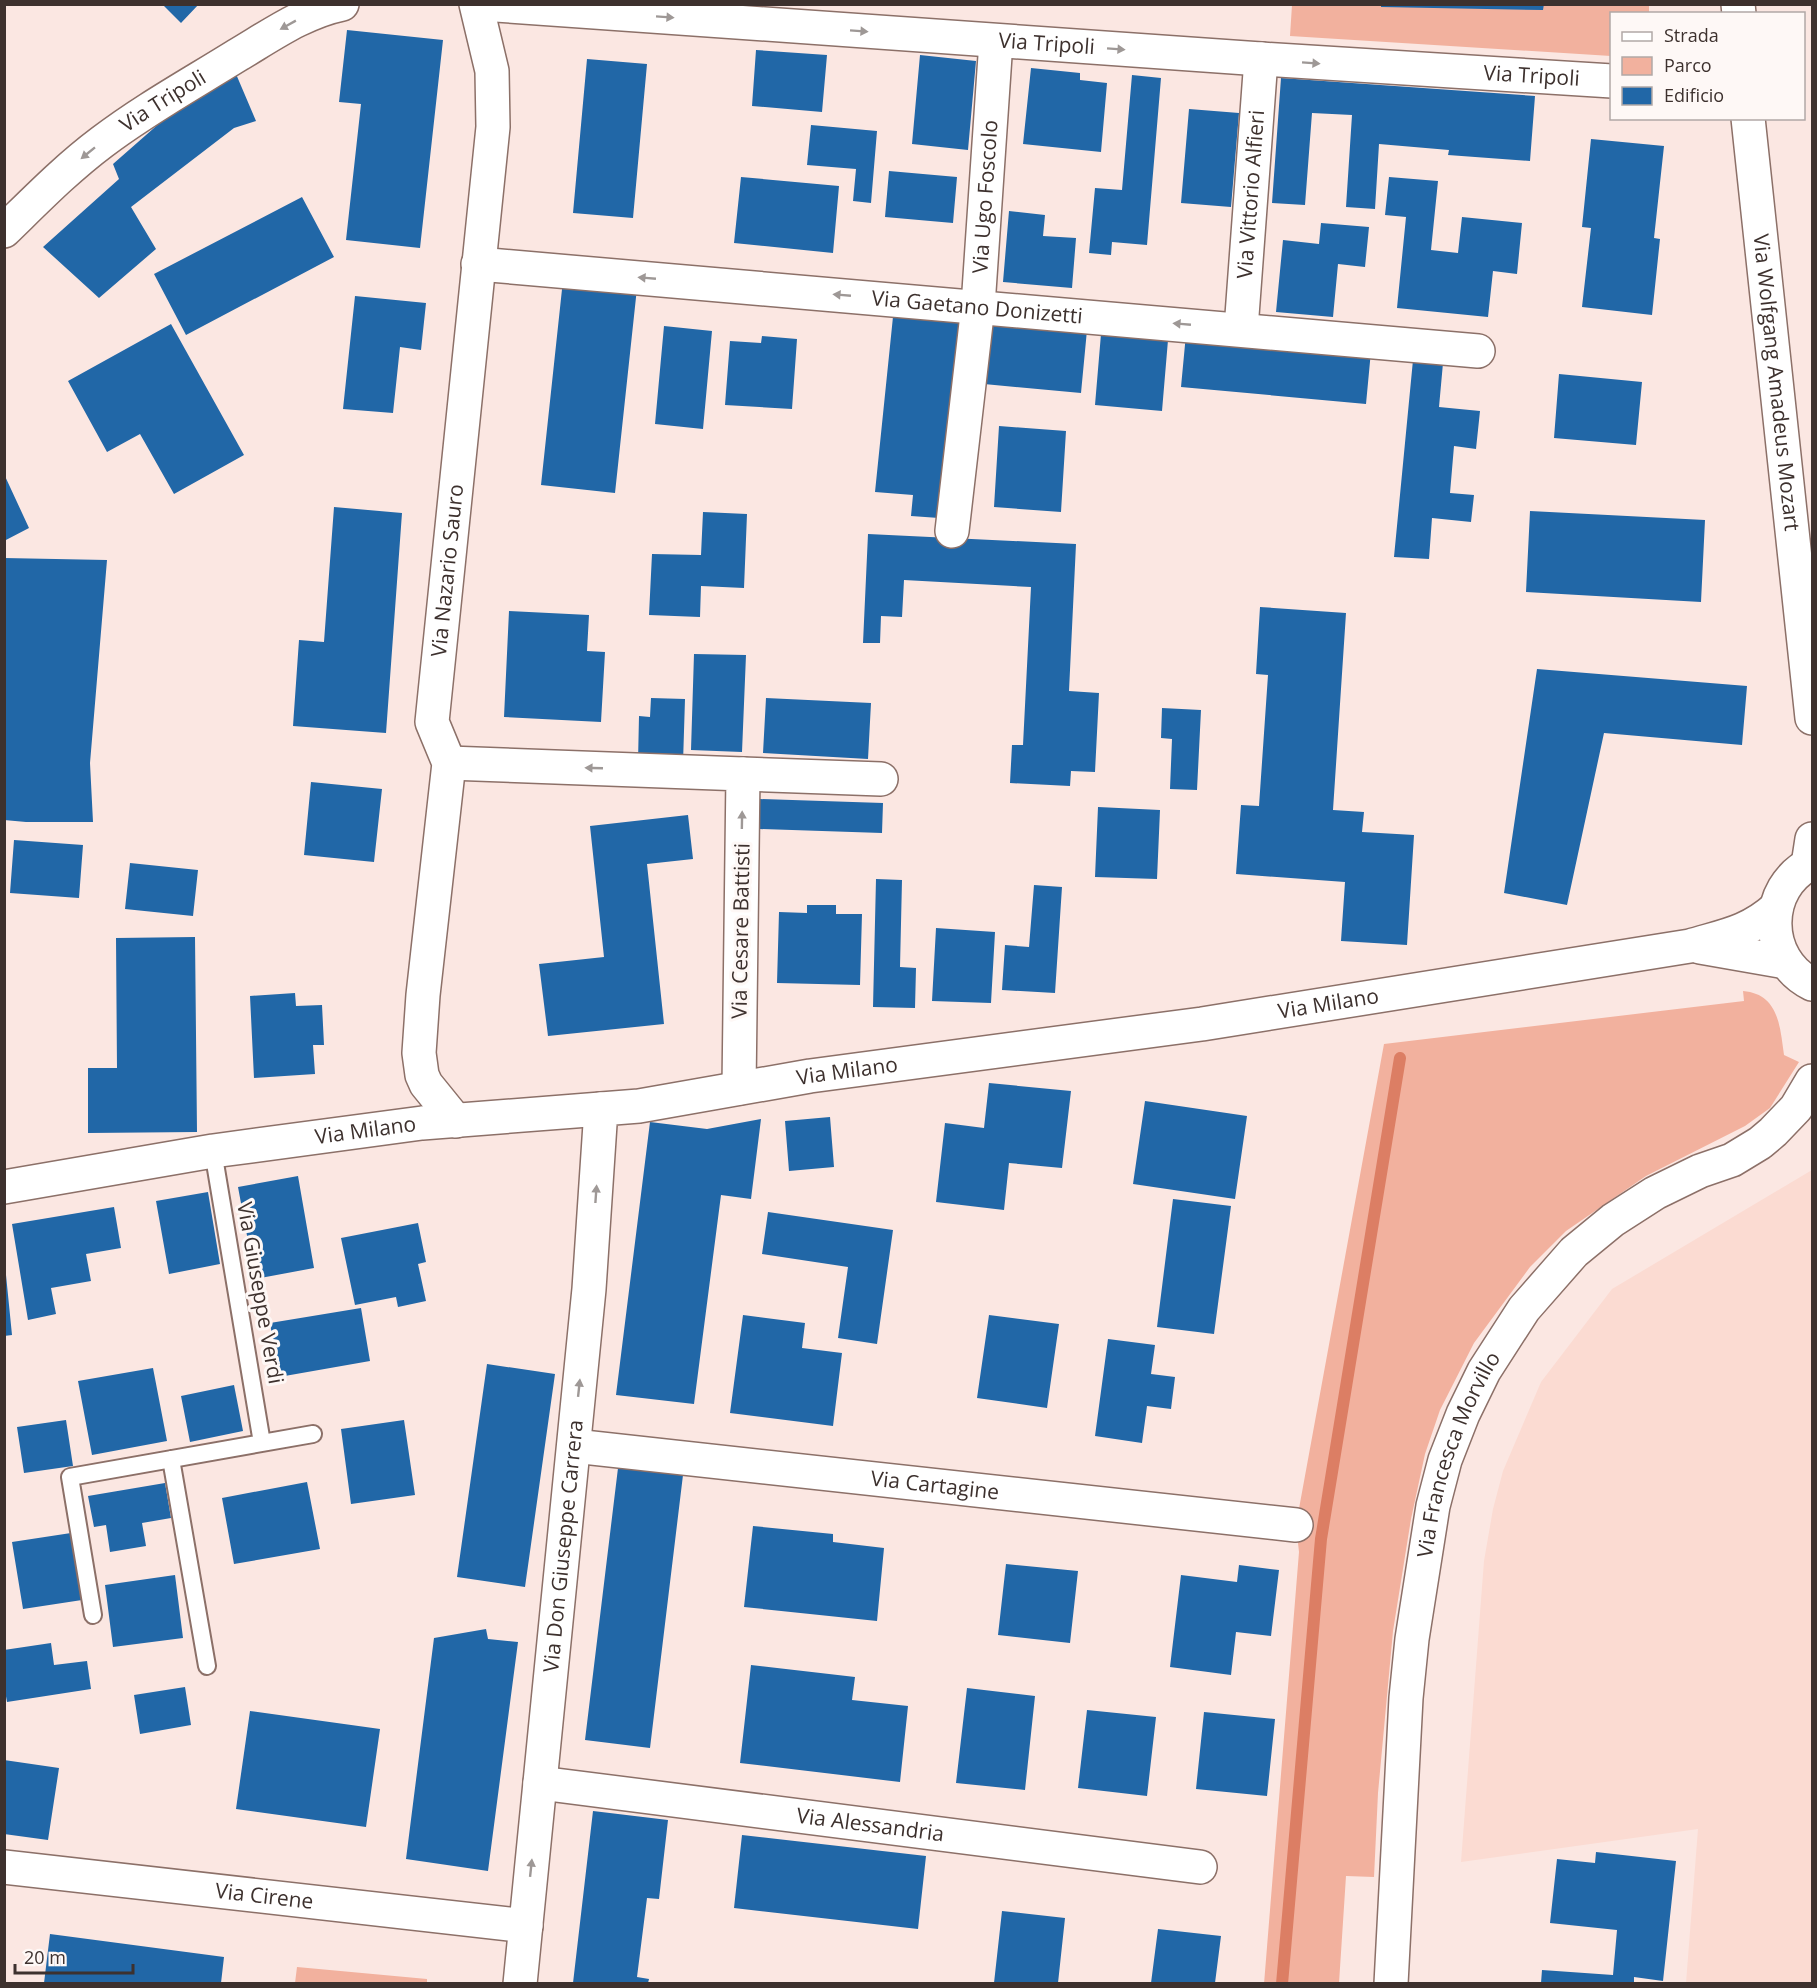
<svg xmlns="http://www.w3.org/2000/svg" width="1817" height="1988" font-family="'Open Sans',sans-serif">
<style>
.built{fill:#fbdbd2}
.green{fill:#f2b19e}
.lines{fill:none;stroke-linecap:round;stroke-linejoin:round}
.stream{stroke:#dc7e64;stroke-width:12}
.building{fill:#2167a7}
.lane-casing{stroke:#8c7068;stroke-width:20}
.street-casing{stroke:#8c7068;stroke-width:36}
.secondary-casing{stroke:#8c7068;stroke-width:36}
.lane{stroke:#fff;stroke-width:16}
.street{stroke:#fff;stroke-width:33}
.secondary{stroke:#fff;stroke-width:33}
.oneway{fill:#9e9896}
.labels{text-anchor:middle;stroke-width:6;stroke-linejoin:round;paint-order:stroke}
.street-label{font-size:21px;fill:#3d312e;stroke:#fef8f6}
</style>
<rect width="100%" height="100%" fill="#fbe7e2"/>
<path class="built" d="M1812,1170V1983H1686L1698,1829L1461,1862L1484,1561L1493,1509L1503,1471L1541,1382L1612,1289Z"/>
<path class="green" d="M1292,5H1649V13L1612,14L1611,56L1290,36Z
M1743,991C1779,994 1780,1027 1784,1055L1799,1062L1770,1108L1745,1126L1646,1176L1566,1231L1530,1267L1474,1343L1440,1410L1425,1454L1411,1519L1393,1631L1378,1793L1374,1877L1346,1876L1339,1983L1264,1984L1299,1552L1296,1525L1384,1044L1744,1001Z
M297,1967L427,1979V1983H295Z"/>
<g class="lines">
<path class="stream" d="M1282,1984L1321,1539L1400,1058"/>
</g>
<path class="building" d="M162,4H199L181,23Z
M1381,4H1544L1543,10L1381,7Z
M347,30L443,40L420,248L346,240L361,104L339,102Z
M756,50L827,55L822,112L752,106Z
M920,55L976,61L968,150L912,144Z
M587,59L647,64L633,218L573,213Z
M1031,68L1080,73V80L1107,83L1101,152L1023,144Z
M236,74L256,121L234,128L131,207L156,249L99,298L43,247L119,179L113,164L195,92Z
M1132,75L1161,78L1147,245L1112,242L1111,255L1089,253L1095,188L1122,190Z
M1281,78L1535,96L1530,161L1448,155L1449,150L1379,144L1375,209L1346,207L1352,115L1312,113L1305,205L1272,203Z
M1189,109L1239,113L1231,207L1181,203Z
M811,125L877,131L871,203L853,201L856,169L807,165Z
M1591,139L1664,146L1654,238L1660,239L1652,315L1582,307L1591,228L1582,227Z
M889,171L957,177L953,223L885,217Z
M741,177L839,186L833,253L734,243Z
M1389,177L1438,181L1431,250L1458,253L1462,217L1522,223L1517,274L1493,271L1488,317L1397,308L1406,217L1385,215Z
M302,197L334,257L186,335L154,274Z
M1009,211L1045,215L1043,236L1076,238L1072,288L1003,282Z
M1321,223L1369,227L1365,267L1338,264L1333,317L1276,312L1283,240L1319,244Z
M563,280L637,288L615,493L541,485Z
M355,296L426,303L421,350L400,347L393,413L343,409Z
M894,307L960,314L939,518L911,516L913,495L875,492Z
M990,321L1087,330L1081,393L984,384Z
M171,324L244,455L174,494L140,434L107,452L68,381Z
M664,326L712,331L703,429L655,424Z
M1101,334L1168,340L1162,411L1095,405Z
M1186,334L1371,351L1366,404L1181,387Z
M762,336L797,339L792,409L725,405L730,341L761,343Z
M1413,360L1443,363L1439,407L1480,411L1476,449L1454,446L1450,493L1474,495L1471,522L1432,518L1429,559L1394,557Z
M1559,374L1642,382L1636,445L1554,438Z
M999,426L1066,431L1061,512L994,507Z
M4,474L29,528L4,541Z
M334,507L402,513L386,733L293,726L299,640L324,642Z
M1530,511L1705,520L1701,602L1526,592Z
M703,512L747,514L744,588L701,586L700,617L649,615L652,554L701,555Z
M868,534L1076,544L1069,691L1099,693L1095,772L1071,771L1070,786L1010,783L1012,745H1023L1031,587L904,580L902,617L881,616L880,643H863Z
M4,558L107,560L90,763L93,822H26L4,820Z
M1260,607L1346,613L1333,810L1364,812L1362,832L1414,835L1407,945L1341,941L1345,882L1236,874L1241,805L1259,806L1268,675L1256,674Z
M509,611L589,615L587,651L605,652L601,722L504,717Z
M694,654L746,655L742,752L691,750Z
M1537,669L1747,686L1742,745L1604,733L1567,905L1504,893Z
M651,698L685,699L683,763L638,762L639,716L650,717Z
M766,698L871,703L868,759L763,753Z
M1162,708L1201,710L1197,790L1170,789L1172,739L1161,738Z
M311,782L382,789L374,862L304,855Z
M760,799L883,803L882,833L759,829Z
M1098,807L1160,810L1157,879L1095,877Z
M688,815L693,859L647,864L664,1024L548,1036L539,964L604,957L590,826Z
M14,840L83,845L79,898L10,893Z
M130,863L198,870L193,916L125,909Z
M876,879L902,880L900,967L916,968L915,1008L873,1007Z
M1034,885L1062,887L1055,993L1002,990L1005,945L1029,947Z
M807,905H836V914H862L860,985L777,983L779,912L807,913Z
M936,928L995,932L991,1003L932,1001Z
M195,937L197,1132L88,1133V1068H117L116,938Z
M295,993L296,1006L322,1005L324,1045H313L315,1074L254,1078L250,996Z
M989,1083L1071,1091L1062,1168L1009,1163L1004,1210L936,1202L945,1123L984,1128Z
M1145,1101L1247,1116L1235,1199L1133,1184Z
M830,1117L834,1167L789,1171L785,1121Z
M761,1119L751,1199L721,1195L694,1404L616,1395L650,1122L707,1129Z
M298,1176L314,1268L255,1279L238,1187Z
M208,1192L220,1264L169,1274L156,1201Z
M1173,1199L1231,1206L1214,1334L1157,1327Z
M114,1207L121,1248L86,1254L91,1281L51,1288L56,1314L28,1320L12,1224Z
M768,1212L893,1230L877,1344L838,1338L848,1267L762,1254Z
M418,1223L426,1262L418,1264L426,1301L398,1307L396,1297L355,1305L341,1238Z
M4,1275H6L12,1335L4,1336Z
M361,1308L370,1361L279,1377L270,1323Z
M743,1315L805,1323L802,1348L842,1353L833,1426L730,1413Z
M989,1315L1059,1324L1047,1408L977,1398Z
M1108,1339L1155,1345L1151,1374L1175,1377L1171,1409L1147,1406L1142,1443L1095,1436Z
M487,1364L555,1374L525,1587L457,1577Z
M153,1368L167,1441L92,1455L78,1381Z
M234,1385L243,1431L190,1442L181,1396Z
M66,1420L73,1466L24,1473L17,1427Z
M404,1420L415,1495L351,1504L341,1429Z
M618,1468L683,1475L650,1748L585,1740Z
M307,1482L320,1549L234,1564L222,1498Z
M165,1483L171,1518L142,1523L146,1546L110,1552L106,1525L94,1527L88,1496Z
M753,1526L833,1534V1542L884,1548L877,1621L744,1607Z
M71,1533L82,1600L23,1609L12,1542Z
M1006,1564L1078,1571L1070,1643L998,1635Z
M1239,1565L1279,1570L1271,1636L1236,1632L1231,1675L1170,1667L1181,1575L1237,1582Z
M175,1575L183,1638L113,1647L105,1585Z
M486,1629L488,1639L518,1642L488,1871L406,1859L434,1638Z
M51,1643L54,1665L87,1661L91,1689L7,1702L4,1685V1650Z
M751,1665L855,1677L852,1700L908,1706L900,1782L740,1763Z
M185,1687L191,1725L140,1734L134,1695Z
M967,1688L1035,1696L1025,1790L956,1783Z
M1087,1710L1156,1717L1147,1796L1078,1788Z
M250,1711L380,1729L366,1827L236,1809Z
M1204,1712L1275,1719L1267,1796L1196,1789Z
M4,1760L59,1768L48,1840L4,1834Z
M593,1811L668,1820L659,1899L647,1898L637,1977L649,1979L648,1983H573Z
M742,1835L926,1856L918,1929L734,1908Z
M1596,1852L1676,1861L1663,1981L1634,1977V1983H1541L1542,1970L1613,1975L1617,1930L1550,1923L1557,1859L1595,1863Z
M1002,1911L1065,1918L1058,1983H994Z
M1158,1929L1221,1936L1215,1983H1151Z
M50,1934L224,1957L221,1983H44Z"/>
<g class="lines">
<g class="lane-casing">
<path id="lane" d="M213,1151L262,1443
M171,1459L207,1666
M93,1615L70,1477L313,1434"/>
</g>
<g class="street-casing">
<g id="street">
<path id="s1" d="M481,4L1261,59L1612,81"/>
<path d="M1738,4L1739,14"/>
<path id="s2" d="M1748,118L1812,718"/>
<path id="s3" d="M4,231C36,200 66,169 102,142C144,110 191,84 236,56C270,36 303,12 342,4"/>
<path id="s4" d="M478,264L1478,351"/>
<path id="s5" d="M1241,329L1261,59"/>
<path id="s6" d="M952,531L978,306L996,41"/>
<path d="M449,763L743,774L739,1088"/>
<path d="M743,774L881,779"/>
<path d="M1808,865L1812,839"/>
<path id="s7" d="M456,1121L426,1084L422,1075L419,1053L423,995L449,763L432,722L493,127L492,71L476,4"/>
<path id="s8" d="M4,1187L213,1151L422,1123L601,1109"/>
<path id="s9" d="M574,1446L1296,1525"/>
<path id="s10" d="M540,1783L1200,1867"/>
<path id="s11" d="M4,1867L526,1926"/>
<path id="s12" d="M1391,1984L1406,1698L1412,1639L1433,1506L1445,1460L1463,1414L1484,1371L1524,1309L1574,1252L1613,1220L1655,1193L1700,1171L1732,1160L1760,1143L1773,1132L1796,1108L1812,1081"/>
</g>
</g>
<g class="secondary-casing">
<g id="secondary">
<path d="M1812,863C1762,887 1763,960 1812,984"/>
<path d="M1700,947L1786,962"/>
<path id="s13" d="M520,1984L589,1289L601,1109L639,1106L810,1076L1202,1024L1690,946C1723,936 1748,933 1776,908"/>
</g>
</g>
<use href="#lane" class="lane"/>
<use href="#street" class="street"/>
<use href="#secondary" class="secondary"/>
</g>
<defs><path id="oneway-solid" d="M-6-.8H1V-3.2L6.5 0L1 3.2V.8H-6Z" transform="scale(1.5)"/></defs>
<g class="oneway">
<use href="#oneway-solid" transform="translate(665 17) rotate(4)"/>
<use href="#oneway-solid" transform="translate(288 25) rotate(151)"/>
<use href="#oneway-solid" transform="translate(859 31) rotate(4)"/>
<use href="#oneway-solid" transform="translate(1116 49) rotate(4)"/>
<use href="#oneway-solid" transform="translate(1311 63) rotate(4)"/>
<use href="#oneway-solid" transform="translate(88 153) rotate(141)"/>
<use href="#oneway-solid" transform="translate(647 278) rotate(-175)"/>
<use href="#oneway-solid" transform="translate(842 295) rotate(-175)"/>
<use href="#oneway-solid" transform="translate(1182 324) rotate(-175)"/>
<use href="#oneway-solid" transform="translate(594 768) rotate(-178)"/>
<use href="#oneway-solid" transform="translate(742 820) rotate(-89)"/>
<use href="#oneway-solid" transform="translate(596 1194) rotate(-86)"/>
<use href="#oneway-solid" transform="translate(579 1388) rotate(-84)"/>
<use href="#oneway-solid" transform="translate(531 1868) rotate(-84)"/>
</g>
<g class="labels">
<g class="street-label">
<text dy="7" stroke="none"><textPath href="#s1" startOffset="567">Via Tripoli</textPath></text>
<text dy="7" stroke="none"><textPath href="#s1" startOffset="1053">Via Tripoli</textPath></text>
<text dy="7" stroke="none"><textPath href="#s3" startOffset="206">Via Tripoli</textPath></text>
<text dy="7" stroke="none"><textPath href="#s5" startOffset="135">Via Vittorio Alfieri</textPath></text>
<text dy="7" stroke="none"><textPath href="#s6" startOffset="336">Via Ugo Foscolo</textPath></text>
<text dy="7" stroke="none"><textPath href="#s4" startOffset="501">Via Gaetano Donizetti</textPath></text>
<text dy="7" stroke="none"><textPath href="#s2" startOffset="266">Via Wolfgang Amadeus Mozart</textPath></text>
<text dy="7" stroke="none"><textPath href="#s7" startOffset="568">Via Nazario Sauro</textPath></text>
<text transform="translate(741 931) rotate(-89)" y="7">Via Cesare Battisti</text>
<text dy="7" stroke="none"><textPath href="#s13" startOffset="1614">Via Milano</textPath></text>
<text dy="7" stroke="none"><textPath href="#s13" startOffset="1128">Via Milano</textPath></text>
<text dy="7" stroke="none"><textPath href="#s8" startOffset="366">Via Milano</textPath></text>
<text transform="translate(260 1293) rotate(80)" y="7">Via Giuseppe Verdi</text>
<text dy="7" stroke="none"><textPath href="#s12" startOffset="537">Via Francesca Morvillo</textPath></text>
<text dy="7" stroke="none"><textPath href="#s9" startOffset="363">Via Cartagine</textPath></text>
<text dy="7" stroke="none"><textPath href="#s13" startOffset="440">Via Don Giuseppe Carrera</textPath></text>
<text dy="7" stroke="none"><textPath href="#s10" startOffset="333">Via Alessandria</textPath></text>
<text dy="7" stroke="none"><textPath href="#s11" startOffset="262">Via Cirene</textPath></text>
</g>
</g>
<rect width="1817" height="1988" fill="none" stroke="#3d312e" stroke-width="12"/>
<rect x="1610" y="12" width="195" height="108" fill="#fef8f6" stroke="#b1a8a6" stroke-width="1.5"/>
<rect x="1622" y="32" width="30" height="9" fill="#ffffff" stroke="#b1a8a6" stroke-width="1.5"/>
<text x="1664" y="42" font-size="18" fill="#3d312e">Strada</text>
<rect x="1622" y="57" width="30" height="18" fill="#f2b19e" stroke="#b1a8a6" stroke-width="1.5"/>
<text x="1664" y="72" font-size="18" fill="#3d312e">Parco</text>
<rect x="1622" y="87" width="30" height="18" fill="#2167a7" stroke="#b1a8a6" stroke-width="1.5"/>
<text x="1664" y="102" font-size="18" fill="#3d312e">Edificio</text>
<path d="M15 1964v9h118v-9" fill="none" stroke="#3d312e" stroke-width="3"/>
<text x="24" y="1964" font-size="18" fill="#3d312e" stroke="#fef8f6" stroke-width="4.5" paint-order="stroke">20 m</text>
</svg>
